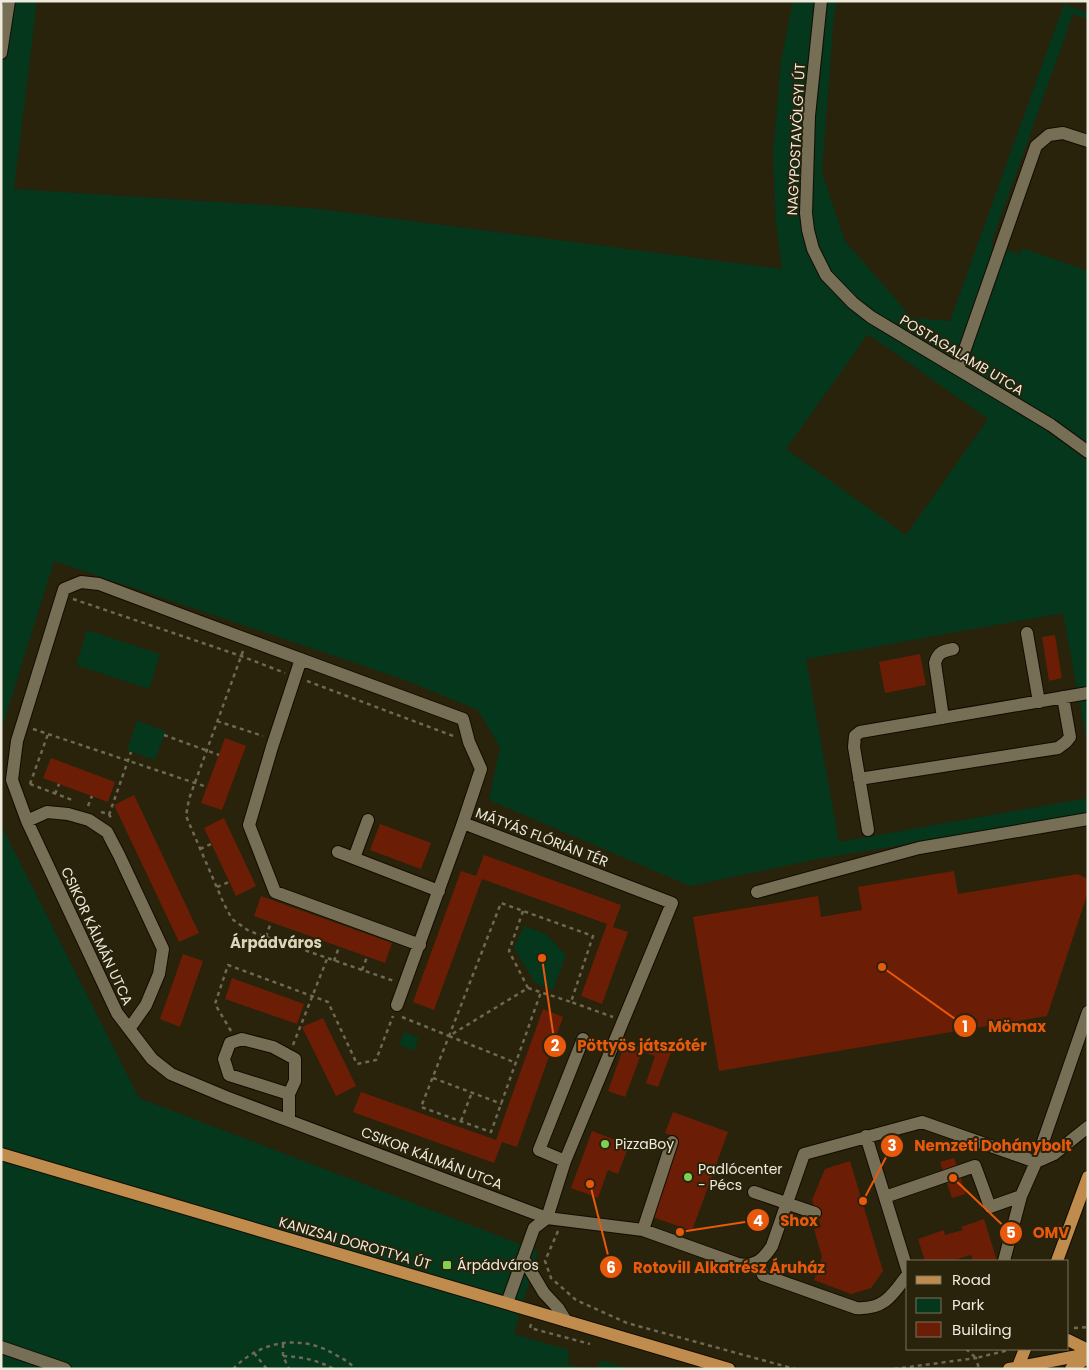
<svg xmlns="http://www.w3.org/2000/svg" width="1089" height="1370" font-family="Poppins,sans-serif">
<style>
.green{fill:#05371d;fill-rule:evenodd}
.building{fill:#6b1e05}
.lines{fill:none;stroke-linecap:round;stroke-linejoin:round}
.minor-casing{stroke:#120c00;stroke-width:14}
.major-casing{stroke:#120c00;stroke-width:14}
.path{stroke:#6e6854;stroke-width:2.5;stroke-dasharray:4 4;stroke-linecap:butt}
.minor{stroke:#766e55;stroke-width:12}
.major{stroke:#bf8c4d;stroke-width:12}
.poi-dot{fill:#80d051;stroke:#29230b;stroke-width:2}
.labels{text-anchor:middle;stroke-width:4;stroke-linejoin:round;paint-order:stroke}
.street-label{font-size:14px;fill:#eeeadc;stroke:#29230b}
.poi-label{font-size:14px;fill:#eeeadc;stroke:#29230b;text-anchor:start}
.neighbourhood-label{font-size:15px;font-weight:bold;fill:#dcd4b8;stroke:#29230b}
.leader{fill:none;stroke:#e8590c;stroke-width:2}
.callout-dot{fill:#e8590c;stroke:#29230b;stroke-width:2}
.mark-label{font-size:15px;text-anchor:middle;font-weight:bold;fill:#fff}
.callout-label{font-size:15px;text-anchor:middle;font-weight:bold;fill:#e8590c;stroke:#29230b;stroke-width:4;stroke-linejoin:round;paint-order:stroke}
</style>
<rect width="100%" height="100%" fill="#29230b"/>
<path class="green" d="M1,1H37L14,189L311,208L782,269L776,224L773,155L781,61L793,1H837L834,16L822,172L845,241L912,318L950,321L1064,4L1088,13V19L1073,14L991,244L1020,254L1022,248L1088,271V749L1063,613L806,659L839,842L1088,798V815L817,859L690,886L489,800L500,747L478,710L405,680L54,561L1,731ZM868,334L988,419L906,535L786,449Z
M87,630L160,654L149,689L76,665Z
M137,721L166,731L155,760L127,750Z
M1,825L139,1098L538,1251L514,1334L569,1350L568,1364L583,1369H1Z
M524,926L546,934L566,955L553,990L535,983L514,948Z
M404,1032L419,1038L414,1051L399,1045Z
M601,1360L631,1369H596Z"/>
<path class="building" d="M1055,635L1062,678L1049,681L1042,637Z
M920,654L926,685L885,693L879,662Z
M225,738L246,746L222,810L201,803Z
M51,758L115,782L108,802L43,778Z
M134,795L199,933L179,942L114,805Z
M224,818L256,886L236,896L204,828Z
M380,824L431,843L421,869L370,850Z
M484,855L621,905L613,927L628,932L602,1004L581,996L607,924L482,879L434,1010L413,1002L461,871L476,876Z
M954,871L958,894L1078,874L1088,879V892L1047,1016L719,1071L693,917L818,896L821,917L862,910L858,887Z
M261,896L392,943L385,963L254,916Z
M183,954L203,961L180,1027L160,1019Z
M232,978L304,1004L297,1024L225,999Z
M543,1009L563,1017L517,1147L502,1142L494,1163L353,1112L361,1092L496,1140Z
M323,1018L356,1086L336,1096L302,1027Z
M641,1039L672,1050L658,1087L646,1083L655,1056L642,1052L625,1097L608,1091L625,1043L638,1047Z
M673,1112L728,1132L692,1231L650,1216L678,1138L665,1133Z
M592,1131L629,1145L618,1174L608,1170L598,1198L571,1188Z
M954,1158L966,1194L952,1198L940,1162Z
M850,1161L883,1271L871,1288L851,1294L814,1280L822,1257L814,1229L821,1227L812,1200L825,1169Z
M984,1219L997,1261H973L971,1255L951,1261H925L918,1239L944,1230L945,1235L963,1230L961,1227Z"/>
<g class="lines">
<g class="minor-casing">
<path id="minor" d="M821,1L809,116L806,213L808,230L813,249L826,275L853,303L871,317L1051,425L1088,452
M1,53L9,1
M958,369L1036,146L1049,135L1063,133L1088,141
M1027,633L1039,702
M301,659L272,747L249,825L275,892L420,945
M943,718L935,663C938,652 943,651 953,649
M859,779L1058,748L1066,742L1070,737L1063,697
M27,821L47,812L68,814L89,820L107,832L119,855L163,949L159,974L146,1005L129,1029
M463,823L481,769L469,742L463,719C342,674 220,630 99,584L81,582L64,589L17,741L12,780L27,821L117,1013L152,1059L171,1074L226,1097L547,1218L643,1230L738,1264C755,1267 763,1260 772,1246L804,1154L922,1122L1036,1162L1054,1154L1088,1127
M868,830L854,747L855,736L860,732L1088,693
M338,852L439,891
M354,858L368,820
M757,892L919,848L1088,819
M397,1005L463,823L672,903L565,1161L547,1218
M289,1120V1094L229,1075L224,1059L230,1043L242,1039L273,1047L295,1059V1081L289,1094
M866,1136L908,1272
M565,1161L539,1150L583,1039
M754,1192L815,1213
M885,1197L975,1166L990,1207L1021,1196
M643,1230L672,1142
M523,1258L544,1293L558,1308L566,1321
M1004,1261L1021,1196L1036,1162L1088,1012
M759,1262L763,1275L856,1308C885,1310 893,1294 908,1274
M507,1303L534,1228L547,1218
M1,1347L65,1369"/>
</g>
<g class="major-casing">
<path id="major" d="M1,1154L729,1369
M1057,1261L1088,1177
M1068,1340L1088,1350
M1009,1369L1088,1354
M1017,1369L1025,1349
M1071,1369L1088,1357"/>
</g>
<path class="path" d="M73,599L241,656L285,673
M243,651L189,799L186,816L224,904L232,919L249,931L394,981
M307,681L456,737
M217,721L263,736
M33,729L207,787
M164,735L219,755
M30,784L75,801
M30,784L48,734
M55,794L59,784
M88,806L92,796
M101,812L109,814L112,820
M109,815L131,752
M200,849L211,844
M217,887L229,882
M523,911L509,951L528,988L449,1036L501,903L593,936L571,1002L613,1017
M266,937L271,922
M299,949L304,934
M334,961L339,947
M362,970L367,957
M528,988L571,1002
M402,1017L449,1036L421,1107L491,1132L541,992
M231,1031L215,1004L228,965L328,1002L357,1064L376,1060L393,1016
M449,1036L516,1063
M293,1045L327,959
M433,1078L502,1104
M461,1121L472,1092
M558,1231L545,1261L551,1278L576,1300L627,1323L795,1369
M531,1324L530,1328L590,1344
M1074,1328L1088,1327
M283,1344V1356L289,1369
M966,1349L976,1358L1005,1351L1006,1349
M254,1353L267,1369
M283,1356C303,1357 317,1360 334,1369
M233,1369C261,1340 302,1334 336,1355C343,1359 350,1362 355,1369
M894,1369L976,1358L979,1369"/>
<use href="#minor" class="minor"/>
<use href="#major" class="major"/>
</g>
<g class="poi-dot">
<circle cx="605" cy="1144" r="5"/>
<circle cx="688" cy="1177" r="5"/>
<rect x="442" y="1260" width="10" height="10" rx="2.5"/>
</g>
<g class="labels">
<g class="street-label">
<text transform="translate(796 139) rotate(-87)" y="5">NAGYPOSTAVÖLGYI ÚT</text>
<text transform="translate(962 355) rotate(31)" y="5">POSTAGALAMB UTCA</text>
<text transform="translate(542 837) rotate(21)" y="5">MÁTYÁS FLÓRIÁN TÉR</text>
<text transform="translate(97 936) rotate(65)" y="5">CSIKOR KÁLMÁN UTCA</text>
<text transform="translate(432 1158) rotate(21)" y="5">CSIKOR KÁLMÁN UTCA</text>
<text transform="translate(355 1243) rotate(16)" y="5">KANIZSAI DOROTTYA ÚT</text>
</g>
<g class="poi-label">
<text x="615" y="1149">PizzaBoy</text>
<text x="698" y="1174">Padlócenter<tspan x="698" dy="16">- Pécs</tspan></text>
<text x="457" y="1270">Árpádváros</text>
</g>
<g class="neighbourhood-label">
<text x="276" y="948">Árpádváros</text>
</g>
</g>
<path class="leader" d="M882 967L965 1026M542 958L555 1046M863 1201L892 1146M680 1232L758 1220M953 1178L1011 1233M590 1184L611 1267"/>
<g class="callout-dot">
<circle cx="882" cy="967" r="5"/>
<circle cx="542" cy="958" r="5"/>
<circle cx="863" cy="1201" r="5"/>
<circle cx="680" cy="1232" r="5"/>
<circle cx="953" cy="1178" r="5"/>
<circle cx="590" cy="1184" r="5"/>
<circle cx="965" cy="1026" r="12"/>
<circle cx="555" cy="1046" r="12"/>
<circle cx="892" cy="1146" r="12"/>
<circle cx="758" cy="1220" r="12"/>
<circle cx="1011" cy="1233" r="12"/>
<circle cx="611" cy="1267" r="12"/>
</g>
<g class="mark-label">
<text x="965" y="1032">1</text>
<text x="555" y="1051">2</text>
<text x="892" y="1151">3</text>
<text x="758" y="1226">4</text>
<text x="1011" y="1238">5</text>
<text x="611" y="1273">6</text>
</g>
<g class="callout-label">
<text x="1017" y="1032">Mömax</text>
<text x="642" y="1051">Pöttyös játszótér</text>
<text x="993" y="1151">Nemzeti Dohánybolt</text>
<text x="799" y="1226">Shox</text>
<text x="1051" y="1238">OMV</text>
<text x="729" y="1273">Rotovill Alkatrész Áruház</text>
</g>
<rect width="1089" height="1370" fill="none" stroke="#eeeadc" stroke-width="5"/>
<rect x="906" y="1260" width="162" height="90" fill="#29230b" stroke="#78735f"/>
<rect x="916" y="1276" width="25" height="8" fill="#bf8c4d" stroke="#78735f"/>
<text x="952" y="1285" font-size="15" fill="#eeeadc">Road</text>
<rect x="916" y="1298" width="25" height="15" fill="#05371d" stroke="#78735f"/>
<text x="952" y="1310" font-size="15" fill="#eeeadc">Park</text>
<rect x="916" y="1322" width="25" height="15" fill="#6b1e05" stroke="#78735f"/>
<text x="952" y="1335" font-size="15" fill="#eeeadc">Building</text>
</svg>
